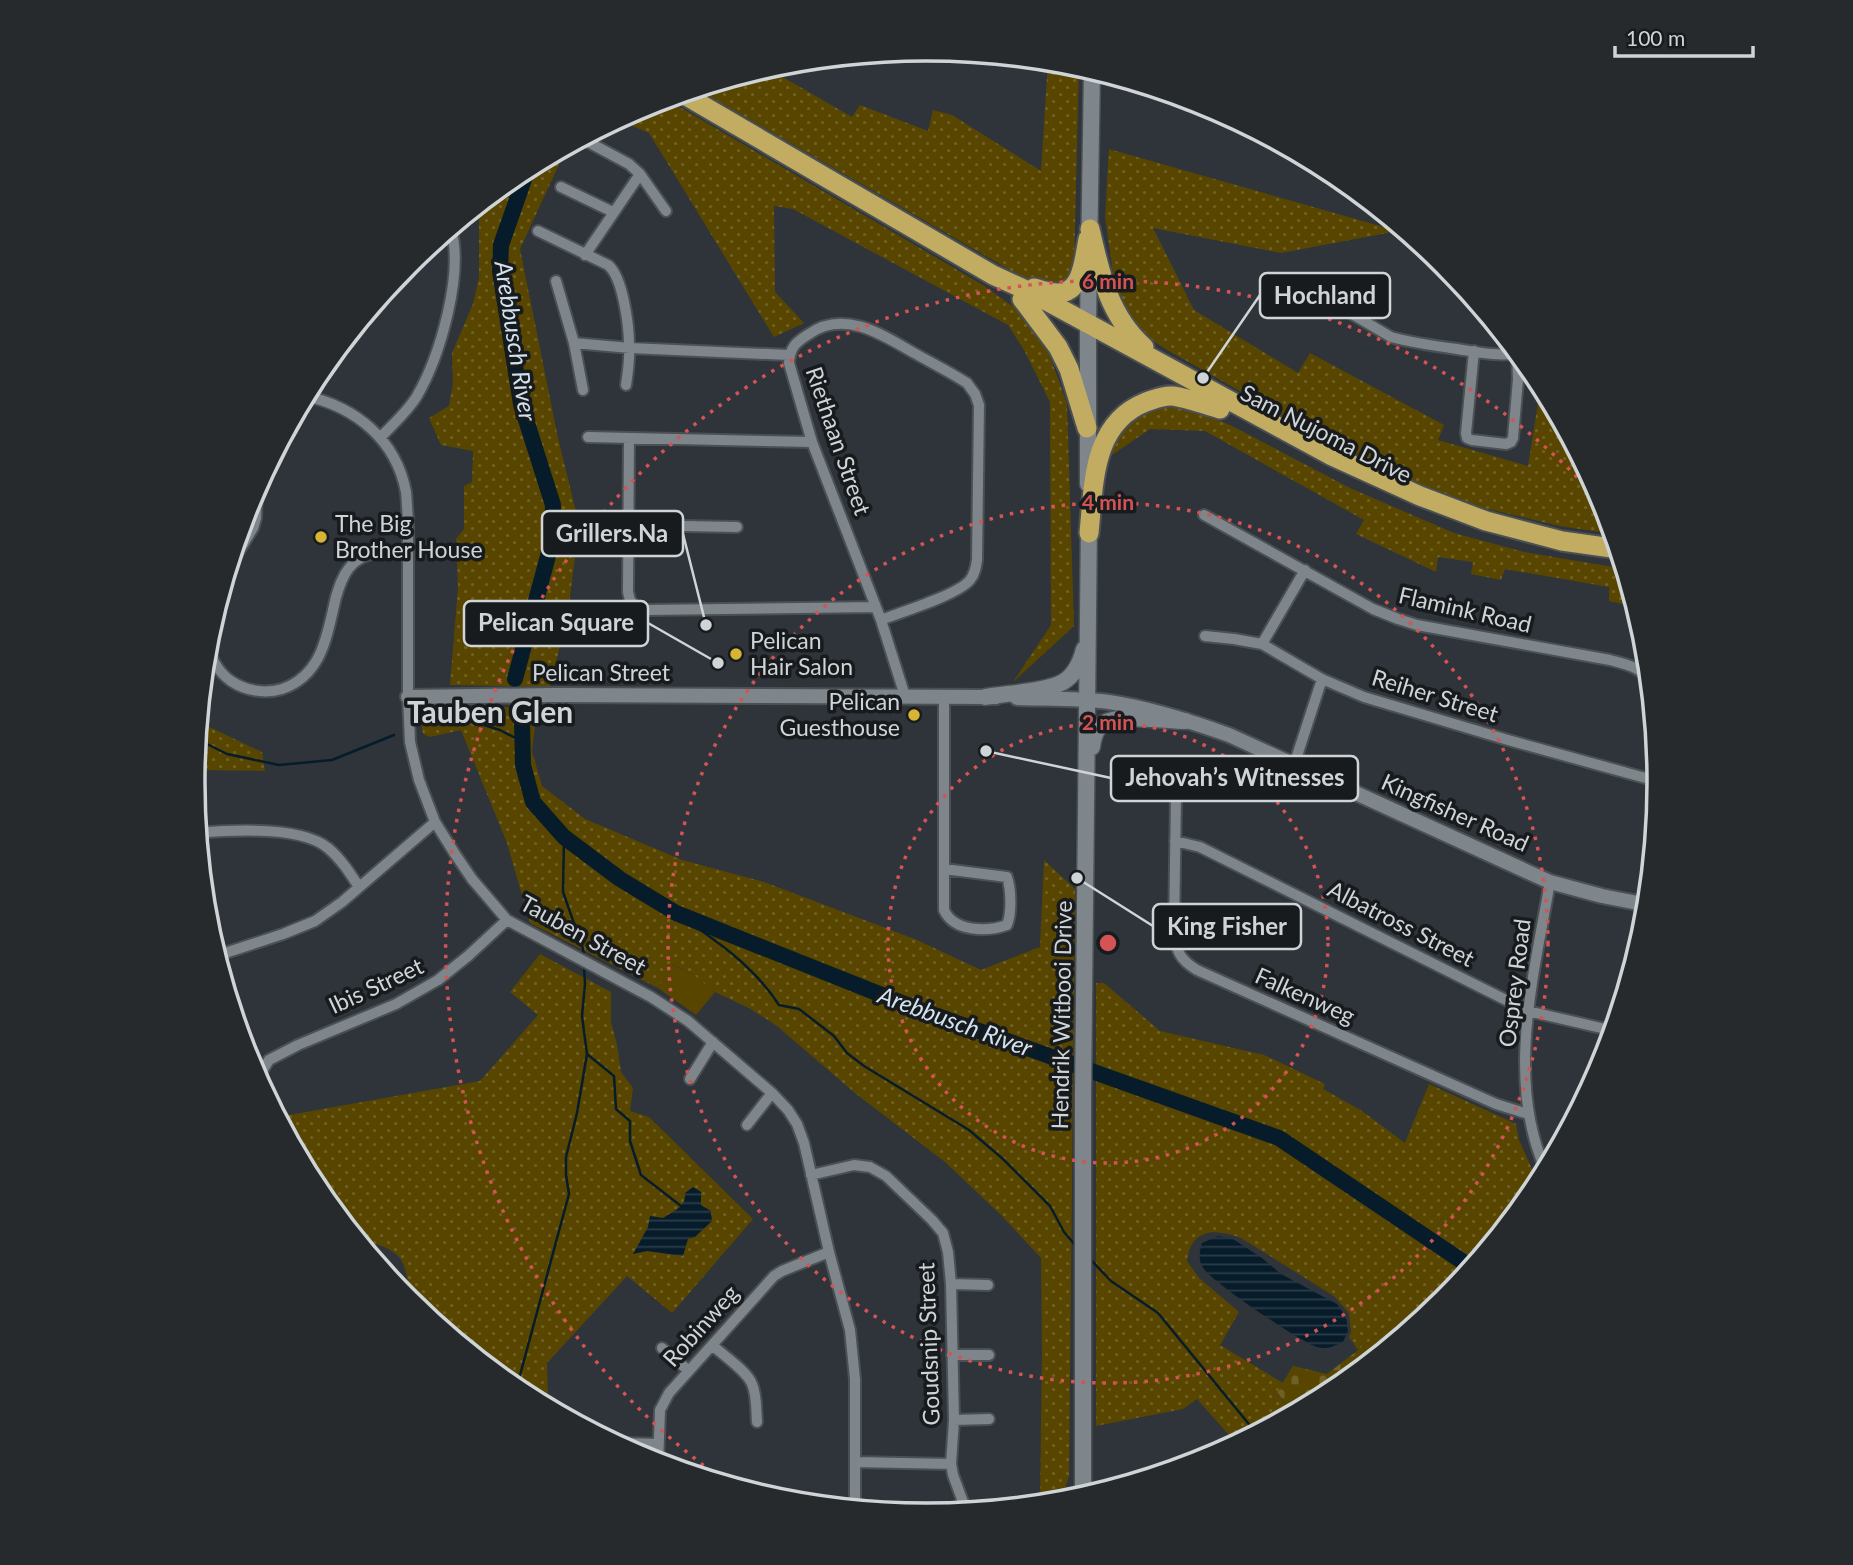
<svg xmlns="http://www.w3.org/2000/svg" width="1853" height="1565" font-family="Lato,sans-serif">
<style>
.grass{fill:url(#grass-dots)}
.cemetery{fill:url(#cemetery-stones)}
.green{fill:#584600}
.water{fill:url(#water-rules)}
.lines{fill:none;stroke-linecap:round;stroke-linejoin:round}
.stream{stroke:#071c2a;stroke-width:2.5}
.river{stroke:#071c2a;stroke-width:16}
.minor-casing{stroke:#4a5053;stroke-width:14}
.tertiary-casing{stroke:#4a5053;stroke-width:18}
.secondary-casing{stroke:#4a5053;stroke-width:19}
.trunk-casing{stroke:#4a5053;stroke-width:23}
.minor{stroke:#7e858b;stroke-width:10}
.tertiary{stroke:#7e858b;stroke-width:14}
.secondary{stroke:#7e858b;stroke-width:16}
.trunk{stroke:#c2ac62;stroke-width:19}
.ring{fill:none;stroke:#d45354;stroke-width:3.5;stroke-dasharray:3.5 7}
.poi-dot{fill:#d8b434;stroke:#181b1e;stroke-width:2.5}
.labels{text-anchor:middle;stroke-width:7;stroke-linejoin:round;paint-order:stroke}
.street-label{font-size:23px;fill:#cfd4d7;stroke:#181b1e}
.poi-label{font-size:23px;fill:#cfd4d7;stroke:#181b1e;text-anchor:start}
.water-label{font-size:24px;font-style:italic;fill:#d2e3f0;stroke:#181b1e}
.district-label{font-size:30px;font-weight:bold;fill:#cfd4d7;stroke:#181b1e}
.rim{fill:none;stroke:#cfd4d7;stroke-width:3.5}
.centre{fill:#d45354;stroke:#181b1e;stroke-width:3.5}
.ring-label{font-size:21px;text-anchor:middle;font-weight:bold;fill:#d45354;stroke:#181b1e;stroke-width:7;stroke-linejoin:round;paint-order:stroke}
.leader{fill:none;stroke:#cfd4d7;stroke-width:2.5}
.callout-dot{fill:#cfd4d7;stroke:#181b1e;stroke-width:2.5}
.callout{fill:#181b1e;stroke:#cfd4d7;stroke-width:2.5}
.callout-label{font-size:24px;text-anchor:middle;font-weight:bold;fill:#cfd4d7}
</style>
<defs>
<pattern id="grass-dots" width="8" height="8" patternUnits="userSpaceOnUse" patternTransform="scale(1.75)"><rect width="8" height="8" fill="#584600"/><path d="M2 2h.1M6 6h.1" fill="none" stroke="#6f6024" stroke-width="1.8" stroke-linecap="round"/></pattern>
<pattern id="cemetery-stones" width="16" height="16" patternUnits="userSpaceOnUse" patternTransform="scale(1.75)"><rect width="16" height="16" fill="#584600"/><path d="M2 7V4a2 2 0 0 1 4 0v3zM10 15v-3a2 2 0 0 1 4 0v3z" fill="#6f6024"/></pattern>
<pattern id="water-rules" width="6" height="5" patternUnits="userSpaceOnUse" patternTransform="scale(1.75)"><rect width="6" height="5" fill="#071c2a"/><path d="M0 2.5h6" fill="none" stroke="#2a3c48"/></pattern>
</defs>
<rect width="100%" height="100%" fill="#2e3439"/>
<path class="grass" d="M1048,61L1079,66L1074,266C1063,291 1052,283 1029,281L697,89L767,68L852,117L860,105L928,131L933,110L952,115L1041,171Z
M666,99L983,285L1015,308L1046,346L1067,403L1074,626L1013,682L1051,625L1050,402L1024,350L1008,325L793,209L774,206L775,292L804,323L774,337L649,133L618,120L646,105Z
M567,147L520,249L558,438L579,524L568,613L550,687L450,685L458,587L456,539L464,529V486L472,482L473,451L441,445L429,418L449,406L453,384L452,353L473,304L479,277V206L519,172Z
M1109,149L1398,231L1281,253L1153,228L1194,310L1298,373L1310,353L1444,425L1438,440L1528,466L1541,384L1604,502L1614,534L1559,526L1484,508L1402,477L1300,425L1169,351L1142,334L1122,301L1113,273L1105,217Z
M1166,406L1195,410L1230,425L1350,488L1454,533L1524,552L1625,569L1636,607L1609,601V587L1505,569L1501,580L1471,574L1473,562L1438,557L1436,572L1356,534L1364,520L1205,431L1150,429L1112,455L1110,445C1129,418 1135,415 1166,406Z
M453,706L537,708L532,751L542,786L585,819L682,860L764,882L917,940L981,970L1040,947L1044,860L1075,889L1069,1476L1060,1503L1040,1505L1042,1353L1041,1258L1002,1216L945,1162L855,1093L777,1026L749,1008L715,992L692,974L673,965L658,988L530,923L507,843L461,730L430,737L423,734L421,722L424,714Z
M199,722L262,752L265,771L194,770Z
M540,954L611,992V1022L617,1045L621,1072L633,1088L630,1111L649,1117L753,1219L672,1313L627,1276L547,1363L548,1400L550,1409L519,1392L410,1303C410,1292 407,1267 400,1258C391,1247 372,1242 359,1241L316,1190L278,1117L480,1081L538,1015L510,992Z
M1096,983H1104L1160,1031L1264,1055L1325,1084L1323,1089L1362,1111L1405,1143L1429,1084L1516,1124L1519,1140L1539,1185L1445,1301L1425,1318L1409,1311L1358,1350L1349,1337L1351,1332L1349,1313L1334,1296L1241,1238C1215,1228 1191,1228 1187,1261L1199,1278L1239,1312L1220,1345L1283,1383L1277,1393L1293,1414L1237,1444L1197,1399L1183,1409L1096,1426Z"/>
<path class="cemetery" d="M1409,1311L1425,1318L1334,1393L1293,1414L1277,1392L1293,1366L1327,1374Z"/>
<path class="green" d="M672,965L692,974L715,992L696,1015L658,988Z"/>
<path class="water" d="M693,1187L701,1192V1205L711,1211L712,1221L695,1237L688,1239L683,1256L647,1251L633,1254L648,1227L650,1216L663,1218C675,1210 686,1207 685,1193Z
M1218,1236L1233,1239L1262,1258L1281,1274L1337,1304L1346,1317L1348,1331L1343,1342C1334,1346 1327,1350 1317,1347C1302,1343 1212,1282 1204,1269C1198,1261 1199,1253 1202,1243Z"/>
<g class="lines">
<path class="stream" d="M427,724L471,721L500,730L523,742
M197,739L227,754L279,765L332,760L394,735
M564,837L563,892L583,949L584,956
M676,913C714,939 753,965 779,1005L799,1009L834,1036L847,1053L864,1066L969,1130L1003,1159L1050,1206L1064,1232L1076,1246
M587,1054L614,1076L616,1109L630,1121V1141L641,1175L681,1206
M1091,1260L1111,1281L1158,1313L1257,1434
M516,1390L569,1194L566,1175V1157L577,1113L587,1054L582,1016L585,984L584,966"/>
<path class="river" d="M515,679L552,541L553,505L521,404L500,271L501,245L528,168
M517,709L522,722L523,765L533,802L564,837L620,879L676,913L912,1007L1279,1138L1472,1268"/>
<g class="minor-casing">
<path id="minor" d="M1004,57L1005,58
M1187,99L1188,105
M590,143L629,164L640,174L666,211
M561,187L613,212
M538,231L608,265C623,277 629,326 629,345C630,358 628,372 626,385
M585,255L640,174
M1294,280L1391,337C1413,343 1435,346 1457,349C1477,352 1499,357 1518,353
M556,281L574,343L583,390
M574,343L630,348L789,355
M1474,351L1466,433L1467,438L1472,440L1506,444L1511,442L1513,438L1518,379L1517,354
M306,396C355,407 396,439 406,492C407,501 407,510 408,519V697L410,742L419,780L435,822L455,854L472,879L507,920L651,997L688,1021L772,1093L788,1110L797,1124L804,1143L829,1252L850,1330L855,1379V1509
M381,437C393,424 408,411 417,396C440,356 464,274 451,229
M588,437L812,442
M629,439L628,592L630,600L634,605L646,610L876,607
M1204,515L1373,609L1398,619L1417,625L1610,660C1625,664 1641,667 1650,681
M629,525L737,527
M228,569L253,528L256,518L257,487
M881,620C901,612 958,595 970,580C975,574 976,567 977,560L979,405L975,394L967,383C950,372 932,363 914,353C883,335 844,309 809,334C796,342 790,347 789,363L812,442L881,620L905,696
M1205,636L1234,639L1262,644L1322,679L1364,697L1508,740L1660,782
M207,641C208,655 219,673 231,681C246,691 265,694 282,689C323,675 327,634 336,597C339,587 342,577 349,568C363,550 387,551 408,552
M1262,644L1305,570
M944,696V910C954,932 987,932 1007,925C1012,912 1011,889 1007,877L944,869
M1294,765L1322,679
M1176,794L1174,932C1177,952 1179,959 1197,970L1496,1104L1528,1114
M198,833C232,830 301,826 328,848C341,859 350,873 359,887
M1175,841L1200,847L1528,1011L1614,1031
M216,956L283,934L315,921L342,902L435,822
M257,1079L269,1060L298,1045L396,1004L438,980L468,956L507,920
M690,1079L713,1042
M747,1125L772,1093
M1546,1171C1505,1081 1534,975 1550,882
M811,1175L854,1165L870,1167L886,1176L932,1220L943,1233L948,1252L951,1284L954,1420L951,1464L953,1475L966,1510
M951,1284L988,1285
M712,1345C723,1355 747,1371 752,1384C757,1395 756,1410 757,1422
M662,1348L689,1371
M952,1355H989
M954,1420L989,1419
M624,1443L658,1444
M855,1462L951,1464
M658,1464L660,1410L669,1393L774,1276L782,1271L829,1252"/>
</g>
<g class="tertiary-casing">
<path id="tertiary" d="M408,697L554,695L996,697
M1017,698C1047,699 1079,698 1109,702C1149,708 1190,721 1229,735L1550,882L1602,896L1648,905"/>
</g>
<g class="secondary-casing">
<path id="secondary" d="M1088,484V324L1092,70
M985,697C1007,693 1045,692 1063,682C1075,675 1081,661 1084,649
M1092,747C1093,740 1094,732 1100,726C1114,712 1165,721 1185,721
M1083,1498V1096L1089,520"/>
</g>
<g class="trunk-casing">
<path id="trunk" d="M683,94L993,275L1028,291L1330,455L1420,496L1486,521L1562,541L1619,549
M1090,229C1100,273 1109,316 1144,347
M1034,288C1041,290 1049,293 1057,293C1083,294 1084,257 1088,239
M1022,299L1058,347L1069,369L1087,428
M1089,533C1094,484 1092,423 1146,402C1155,399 1163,395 1173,396C1188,398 1205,405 1220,409"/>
</g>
<use href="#minor" class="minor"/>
<use href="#tertiary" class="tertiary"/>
<use href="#secondary" class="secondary"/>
<use href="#trunk" class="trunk"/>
</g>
<g class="ring">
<circle cx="1108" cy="943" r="220"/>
<circle cx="1108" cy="943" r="440"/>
<path d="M729 1484A661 661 0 1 1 1603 505"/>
</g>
<g class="poi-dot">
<circle cx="321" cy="537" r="7"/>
<circle cx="736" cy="654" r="7"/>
<circle cx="914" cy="715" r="7"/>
</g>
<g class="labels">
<g class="street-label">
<text transform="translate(1326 434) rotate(27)" y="8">Sam Nujoma Drive</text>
<text transform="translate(838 441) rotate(71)" y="8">Riethaan Street</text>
<text transform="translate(1465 610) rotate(13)" y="8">Flamink Road</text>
<text x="601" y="681">Pelican Street</text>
<text transform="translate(1435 696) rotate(17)" y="8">Reiher Street</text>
<text transform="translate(1455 813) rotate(24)" y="8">Kingfisher Road</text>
<text transform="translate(1401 924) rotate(27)" y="8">Albatross Street</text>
<text transform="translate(583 935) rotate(29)" y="8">Tauben Street</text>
<text transform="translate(1515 983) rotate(-83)" y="8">Osprey Road</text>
<text transform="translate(376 986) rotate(-25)" y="8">Ibis Street</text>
<text transform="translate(1305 996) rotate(24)" y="8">Falkenweg</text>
<text transform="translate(1062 1015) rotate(-89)" y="8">Hendrik Witbooi Drive</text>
<text transform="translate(701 1326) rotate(-48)" y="8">Robinweg</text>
<text transform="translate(929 1344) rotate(-92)" y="8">Goudsnip Street</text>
</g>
<g class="poi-label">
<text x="335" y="532">The Big<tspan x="335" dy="26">Brother House</tspan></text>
<text x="750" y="649">Pelican<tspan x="750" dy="26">Hair Salon</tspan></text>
<text x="900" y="710" text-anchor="end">Pelican<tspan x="900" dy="26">Guesthouse</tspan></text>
</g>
<g class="water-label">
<text transform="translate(515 341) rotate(81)" y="8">Arebbusch River</text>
<text transform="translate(955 1022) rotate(20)" y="8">Arebbusch River</text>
</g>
<g class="district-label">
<text x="490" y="723">Tauben Glen</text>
</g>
</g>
<path d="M0 0H1853V1565H0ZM205 782a721 721 0 1 1 1442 0a721 721 0 1 1-1442 0Z" fill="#272a2d" fill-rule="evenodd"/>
<path class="rim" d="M205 782a721 721 0 1 1 1442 0a721 721 0 1 1-1442 0Z"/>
<circle cx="1108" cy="943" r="10" class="centre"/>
<g class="ring-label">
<text x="1108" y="289">6 min</text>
<text x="1108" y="510">4 min</text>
<text x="1108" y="730">2 min</text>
</g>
<path class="leader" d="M1203 378L1260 295M706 625L683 534M718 663L648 623M986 751L1111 778M1077 878L1153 926"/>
<g class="callout-dot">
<circle cx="1203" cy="378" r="7"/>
<circle cx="706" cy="625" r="7"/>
<circle cx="718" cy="663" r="7"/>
<circle cx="986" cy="751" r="7"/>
<circle cx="1077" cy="878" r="7"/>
</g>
<g class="callout">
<rect x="1260" y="273" width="130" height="45" rx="7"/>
<rect x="542" y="511" width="141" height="45" rx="7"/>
<rect x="464" y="601" width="184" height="45" rx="7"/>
<rect x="1111" y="756" width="247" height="45" rx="7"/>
<rect x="1153" y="904" width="148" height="45" rx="7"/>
</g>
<g class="callout-label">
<text x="1325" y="304">Hochland</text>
<text x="612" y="542">Grillers.Na</text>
<text x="556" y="631">Pelican Square</text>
<text x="1235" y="786">Jehovah’s Witnesses</text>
<text x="1227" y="935">King Fisher</text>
</g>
<path d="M1615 46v10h138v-10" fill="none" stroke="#cfd4d7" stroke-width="3.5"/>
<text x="1626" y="46" font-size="21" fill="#cfd4d7" stroke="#181b1e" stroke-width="5" paint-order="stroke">100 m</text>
</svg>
